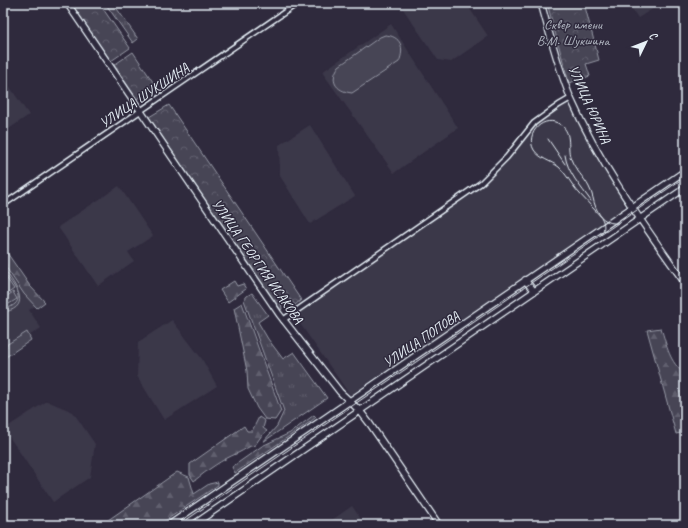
<svg xmlns="http://www.w3.org/2000/svg" width="688" height="528" font-family="Caveat,sans-serif">
<style>
.built{fill:#3b3749}
.grass{fill:url(#grass-tufts);stroke:#979aa6}
.forest{fill:url(#forest-firs);stroke:#979aa6}
.park{fill:url(#park-crowns);stroke:#979aa6}
.pitch{fill:#464455;stroke:#979aa6}
.lines{fill:none;stroke-linecap:round;stroke-linejoin:round}
.street-casing{stroke:#e8f1f8;stroke-width:7}
.secondary-casing{stroke:#e8f1f8;stroke-width:8}
.street{stroke:#2f2a3d;stroke-width:4}
.secondary{stroke:#2f2a3d;stroke-width:5.5}
.tram{stroke:#e8f1f8;stroke-width:1}
.labels{text-anchor:middle;stroke-width:3;stroke-linejoin:round;paint-order:stroke}
.park-label{font-size:14px;fill:#afb4bf;stroke:#2f2a3d}
.street-label{font-size:14px;fill:#e8f1f8;stroke:#2f2a3d}
</style>
<defs>
<pattern id="grass-tufts" width="24" height="20" patternUnits="userSpaceOnUse"><rect width="24" height="20" fill="#464455"/><path d="M3 7l-1-3M5 7V3M7 7l1-3M15 17l-1-3M17 17v-4M19 17l1-3" fill="none" stroke="#615f6e"/></pattern>
<pattern id="forest-firs" width="22" height="20" patternUnits="userSpaceOnUse"><rect width="22" height="20" fill="#464455"/><path d="M5 1l3.5 6h-7zM16 11l3.5 6h-7z" fill="#615f6e"/></pattern>
<pattern id="park-crowns" width="20" height="18" patternUnits="userSpaceOnUse"><rect width="20" height="18" fill="#464455"/><path d="M2 6a3 3 0 1 1 6 0M12 15a3 3 0 1 1 6 0" fill="none" stroke="#615f6e"/></pattern>
</defs>
<rect width="100%" height="100%" fill="#2f2a3d"/>
<filter id="ink" filterUnits="userSpaceOnUse"><feTurbulence type="fractalNoise" baseFrequency=".025" numOctaves="2"/><feDisplacementMap in="SourceGraphic" scale="8" xChannelSelector="R" yChannelSelector="G"/><feConvolveMatrix kernelMatrix="1 2 1 2 8 2 1 2 1" color-interpolation-filters="sRGB"/></filter>
<g filter="url(#ink)">
<path class="built" d="M399,3H466L488,36L451,62L438,60Z
M628,3H662L638,18Z
M391,24L458,128L394,173L322,72Z
M3,77L29,115L3,133Z
M569,102L594,151L622,197L624,206L622,210L350,395L296,318L304,309L468,196L509,161L534,124Z
M310,125L355,196L310,224L280,176L279,145Z
M119,186L153,236L128,252L134,261L98,286L58,227Z
M3,251L40,303L29,310L41,328L3,353Z
M172,320L202,359L217,386L164,420L137,376L138,342Z
M47,401L73,412L95,444L90,477L53,502L4,429Z
M352,506L365,525H325Z"/>
<path class="grass" d="M105,3H113L138,39L133,43Z
M252,293L268,315L258,322L268,339L283,359L294,352L327,398L263,442L277,426L284,411L244,300L247,296Z"/>
<path class="forest" d="M3,247L30,286L45,302L37,308L24,294L3,263Z
M234,281L237,286L243,284L246,289L228,302L220,290Z
M242,303L281,411L275,420L265,419L257,408L248,389L247,371L234,308Z
M661,328C667,346 669,362 685,374V395L679,391L685,410V432L676,434L647,330Z
M27,332L31,340L3,359V341L6,345Z
M314,415L316,417L310,422L235,473L232,467L262,446L290,433Z
M259,417L265,421L263,428L267,431L262,435L255,445C248,446 245,450 238,453C221,460 209,469 194,481L190,475V464L244,426L247,431H252Z
M177,472L189,477L194,494L209,484L218,482V485L159,525H101Z"/>
<path class="park" d="M71,3H99L130,48L111,61Z
M547,3H584L599,60L586,64L590,76L569,83Z
M133,52L155,85L137,99L114,65Z
M169,105L301,300L295,305L290,299H284L281,303L282,309L281,310L149,117Z"/>
<path class="pitch" d="M385,35C401,36 405,48 399,62L352,93C335,91 329,80 339,66L380,37Z
M3,267C12,281 35,307 4,312H3V308C7,309 11,307 15,304C25,295 8,279 3,271Z
M3,273L14,289L3,297Z
M13,292L17,299L4,307L3,305V299Z"/>
<g class="lines">
<g class="street-casing">
<path id="street" d="M3,205L298,3
M283,320L481,183L507,157L534,123L559,105L571,98"/>
</g>
<g class="secondary-casing">
<path id="secondary" d="M67,3L279,314L340,392L360,411L370,424L439,525
M541,3C550,35 558,68 571,99C600,165 643,224 685,283
M525,280L534,291
M169,525L685,171
M193,525L685,188"/>
</g>
<use href="#street" class="street"/>
<use href="#secondary" class="secondary"/>
<path class="tram" d="M548,139L565,164
M565,155C567,172 581,187 591,201
M601,235C608,224 601,218 596,208C593,201 593,194 589,187C584,177 575,170 571,159C566,148 573,134 561,125C545,113 524,133 534,150C540,159 551,161 559,167C564,172 568,178 572,184C578,193 585,199 592,207C600,215 605,225 619,223
M179,525L685,177"/>
</g>
</g>
<g class="labels">
<g class="park-label">
<text x="573" y="29">Сквер имени<tspan x="573" dy="16">В.М. Шукшина</tspan></text>
</g>
<g class="street-label">
<text transform="translate(144 95) rotate(-34)" y="5">УЛИЦА ШУКШИНА</text>
<text transform="translate(590 104) rotate(66)" y="5">УЛИЦА ЮРИНА</text>
<text transform="translate(258 261) rotate(55)" y="5">УЛИЦА ГЕОРГИЯ ИСАКОВА</text>
<text transform="translate(421 339) rotate(-34)" y="5">УЛИЦА ПОПОВА</text>
</g>
</g>
<rect width="688" height="528" fill="none" stroke="#2f2a3d" stroke-width="16"/>
<rect x="8" y="8" width="672" height="512" fill="none" stroke="#e8f1f8" stroke-width="1.5" filter="url(#ink)"/>
<g transform="translate(646 42) rotate(47)" stroke="#2f2a3d" stroke-width="3" paint-order="stroke">
<path d="M0-3L7 15L0 10L-7 15Z" fill="#e8f1f8"/>
<text y="-6" font-size="11" font-weight="bold" text-anchor="middle" fill="#e8f1f8">С</text>
</g>
</svg>
